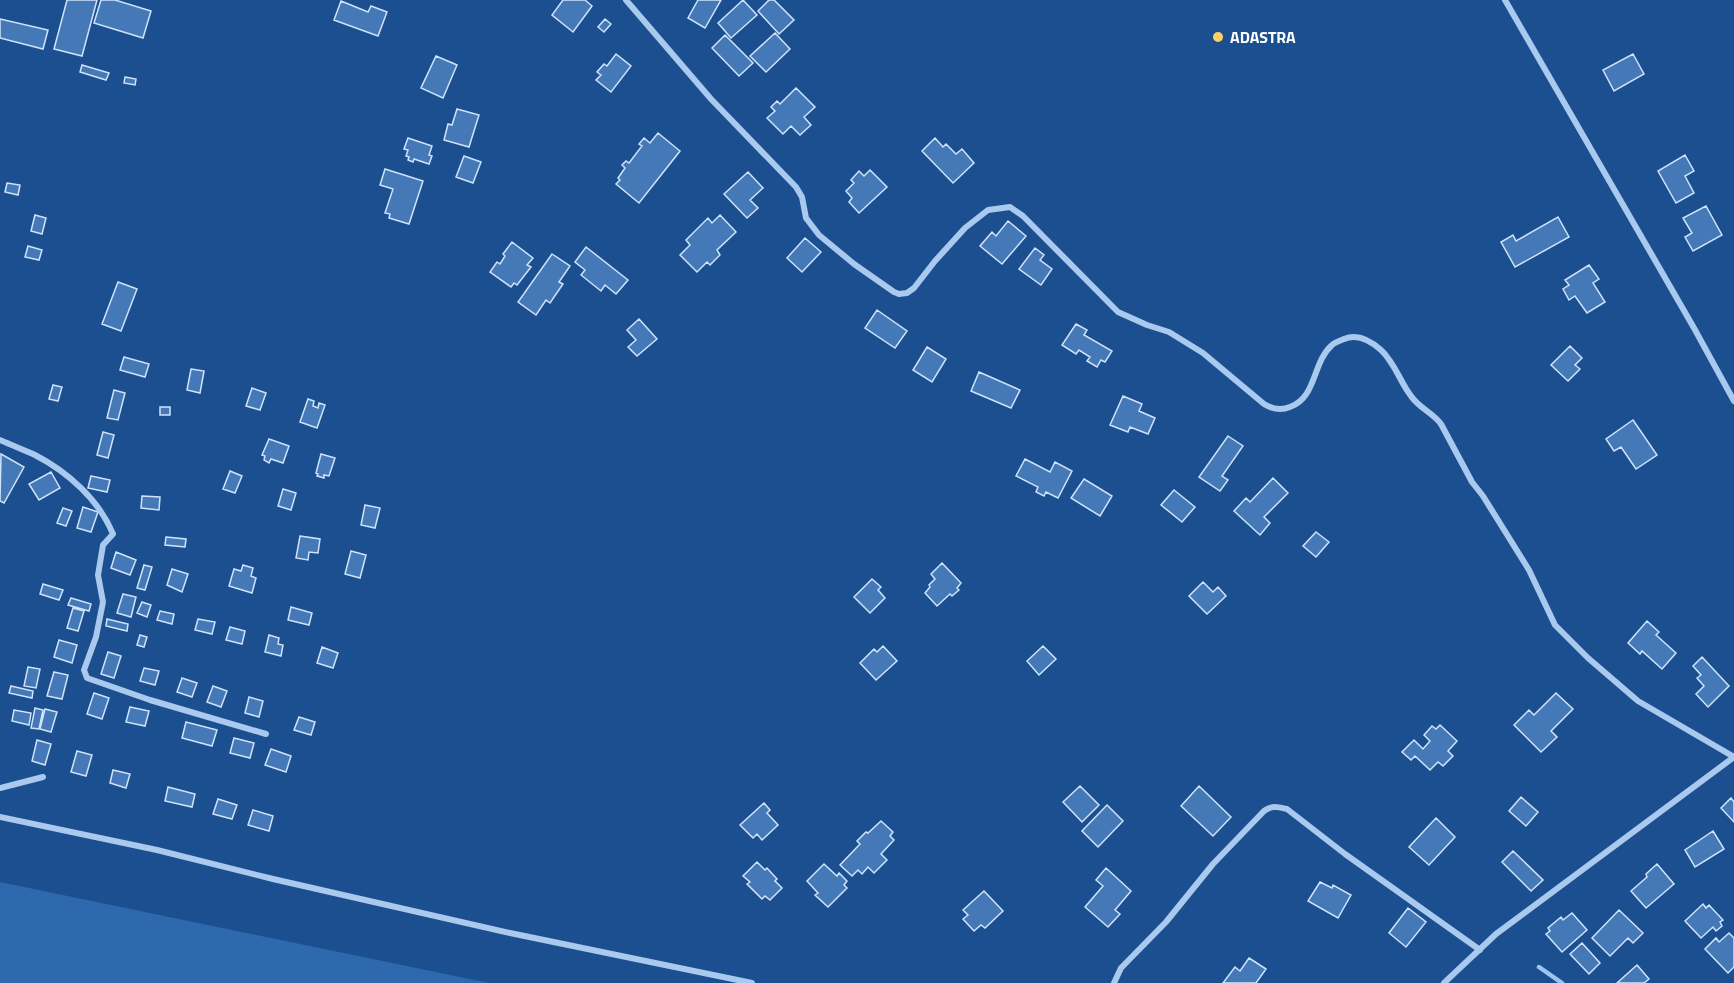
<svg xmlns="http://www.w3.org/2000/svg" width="1734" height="983" font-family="'Titillium Web',sans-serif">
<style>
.green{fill:#2e69ad}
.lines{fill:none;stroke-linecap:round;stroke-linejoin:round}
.stream{stroke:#9cc4f0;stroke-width:4.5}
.building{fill:#4478b7;stroke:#cfe3fa;stroke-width:1.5}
.minor{stroke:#a9c9ee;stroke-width:6}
.poi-dot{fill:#ffd166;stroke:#1b4f8f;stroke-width:2}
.labels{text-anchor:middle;stroke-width:6;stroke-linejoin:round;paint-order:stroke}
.poi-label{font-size:16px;font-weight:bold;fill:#fff;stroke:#1b4f8f;text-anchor:start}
</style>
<rect width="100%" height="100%" fill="#1b4f8f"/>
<path class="green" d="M0,882L489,983H0Z"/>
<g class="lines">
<path class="stream" d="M1539,967L1562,983"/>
</g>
<path class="building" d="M67,0H97L82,56L54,49Z
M101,0H115L151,11L143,38L94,23Z
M563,0H585L592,6L573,32L552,15Z
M698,0H721L705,28L688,18Z
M743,0L757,15L731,38L718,23Z
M769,0H774L794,20L779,34L758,11Z
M341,1L368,12L371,6L387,12L378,36L334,20Z
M0,19L48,30L43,49L0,38Z
M605,19L611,24L604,32L598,27Z
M775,33L790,49L766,72L750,56Z
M725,35L753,63L739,76L712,48Z
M616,54L631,66L611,92L596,80L601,75L597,72L604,64L607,66Z
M1633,54L1644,74L1614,91L1603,70Z
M436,56L457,65L443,98L421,88Z
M82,65L109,73L106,80L80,72Z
M125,77L136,79L135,85L124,83Z
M796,88L815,107L804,117L811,125L800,135L791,126L783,134L767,118L775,111L771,107L777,101L780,104Z
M457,109L479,115L469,147L444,140L448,124L452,125Z
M658,133L680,151L639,203L616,184L620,180L618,178L625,168L622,165L626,161L629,163L642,146L639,144L644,138L650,143Z
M408,138L432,146L429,155L432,156L429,164L414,159L413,162L408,160L409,157L406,156L408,150L404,149Z
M935,138L943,147L946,144L956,154L962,149L974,163L953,183L922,151Z
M1685,155L1694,171L1685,176L1694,193L1676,203L1658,171Z
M464,156L481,162L473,183L456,177Z
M385,169L423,181L409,224L389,218L390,214L385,213L393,189L380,185Z
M870,170L887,187L859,213L849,202L852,198L846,191L854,183L851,180L859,171L864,176Z
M748,172L763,188L750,200L758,208L747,218L724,194Z
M7,183L20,185L18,195L5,192Z
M1706,206L1722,235L1693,251L1685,237L1692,233L1683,218Z
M35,215L46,218L42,234L31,231Z
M720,215L736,232L717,250L720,255L710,265L707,262L697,272L680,255L690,245L686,240L708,218L712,223Z
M1558,217L1569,237L1515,267L1501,242L1513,235L1516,241Z
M1008,221L1026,236L1002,264L980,246L992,232L996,236Z
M805,238L821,252L802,272L787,258Z
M512,242L533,258L527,265L531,267L517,285L514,283L511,287L490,272L497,262L500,264L505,256L503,254Z
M28,246L42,250L39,260L25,257Z
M586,247L628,280L616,294L605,285L601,291L581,275L585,270L575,262Z
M1035,248L1044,255L1040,260L1052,269L1041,285L1019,269Z
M552,254L570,266L559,282L563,284L550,303L546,300L536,315L518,302Z
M1589,265L1599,279L1593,283L1605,302L1587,313L1575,296L1569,300L1563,289L1569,285L1565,280Z
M118,282L137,289L121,331L102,324Z
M877,310L907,331L895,348L865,328Z
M639,319L657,339L637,356L628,347L636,340L627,330Z
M1076,324L1087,330L1084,335L1112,351L1105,362L1101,360L1097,367L1087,361L1090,357L1079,350L1076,354L1062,345Z
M1570,346L1582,358L1575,365L1580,369L1568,381L1551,365Z
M927,347L946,359L932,382L913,370Z
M124,357L149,364L145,377L120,370Z
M191,369L204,371L200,393L187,390Z
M979,372L1020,390L1011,408L971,391Z
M53,385L62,387L58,401L49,399Z
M252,388L266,393L260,410L246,406Z
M114,390L125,393L118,420L107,418Z
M1123,396L1142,404L1139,411L1155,418L1148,434L1130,427L1128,432L1110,425Z
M308,399L314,401L313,406L318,408L319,403L325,405L317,428L300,422Z
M160,407H170V415H160Z
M1633,420L1657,455L1636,469L1621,447L1614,451L1606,439Z
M103,432L114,435L108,458L97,455Z
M1228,436L1243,446L1222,476L1228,480L1220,491L1199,477Z
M269,439L289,446L283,463L271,459L269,463L264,460L265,456L262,455Z
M1,454L24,467L4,503L0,501Z
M321,454L335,458L329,476L324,475V478L317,476L318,474L316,473Z
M1025,459L1050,472L1055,462L1072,471L1058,498L1046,492L1044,496L1036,492L1038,487L1016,476Z
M230,471L242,476L235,493L223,489Z
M51,472L60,488L39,500L29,484Z
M91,476L110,480L107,492L88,488Z
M1273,478L1288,493L1264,517L1270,523L1260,535L1234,511L1246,498L1250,502Z
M1084,479L1112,496L1100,516L1071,498Z
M283,489L296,493L291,510L278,506Z
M1174,490L1195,507L1182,522L1161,505Z
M142,496L160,497L159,510L141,508Z
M365,505L380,508L375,528L361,525Z
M83,507L98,512L91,532L77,528Z
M63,508L72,511L66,526L57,523Z
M1316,532L1329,542L1316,557L1303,546Z
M300,536L320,539L318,553L309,552L308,560L296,558Z
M166,537L186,539L185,547L165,545Z
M351,551L366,555L360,578L345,574Z
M116,552L136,560L130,575L111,568Z
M942,563L961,583L957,588L959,590L952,596L950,594L937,606L925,593L930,587L929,585L935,579L931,574Z
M144,565L152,567L145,590L137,588Z
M243,565L253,568L251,576L256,578L252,593L229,586L234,569L241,571Z
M172,569L188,574L182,592L167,585Z
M872,579L881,587L878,590L885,598L870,613L854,597Z
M1203,582L1213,592L1218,587L1226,596L1207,614L1189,596Z
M43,584L63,590L59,600L40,594Z
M123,594L136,597L131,617L117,613Z
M71,598L91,604L89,611L68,605Z
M142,602L151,605L147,617L137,613Z
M291,607L312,613L309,625L288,620Z
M73,608L84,611L78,631L67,628Z
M160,611L174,614L172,624L157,620Z
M107,619L128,624L127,631L106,626Z
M198,619L215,622L212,634L195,630Z
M1647,621L1659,632L1656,635L1676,653L1662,669L1642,651L1640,654L1628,643Z
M230,627L245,631L242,644L226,640Z
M140,635L147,637L144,647L137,645Z
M269,635L279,638L278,644L283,645L281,656L265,652Z
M59,640L77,645L72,663L54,657Z
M883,646L897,661L876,680L860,663L874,649L877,652Z
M1043,646L1056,659L1039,675L1027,661Z
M322,647L338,653L333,668L317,663Z
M108,652L121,656L114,678L101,674Z
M1702,657L1729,686L1708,707L1696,694L1704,686L1697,678L1701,675L1693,666Z
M28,667L40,669L36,688L24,686Z
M144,668L159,671L155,685L140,681Z
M54,672L68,675L62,699L47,696Z
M182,678L197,683L192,697L177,692Z
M11,686L33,691L32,698L9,693Z
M213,686L227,691L221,707L207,702Z
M94,693L109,698L102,719L87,714Z
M1556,693L1573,709L1551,731L1557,737L1541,752L1514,725L1529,710L1534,715Z
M249,697L263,701L259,717L245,713Z
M130,707L149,711L145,726L126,722Z
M35,708L43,710L39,729L31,728Z
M45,709L57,712L51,732L40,729Z
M14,710L31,713L29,725L12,721Z
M299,717L315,722L311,735L294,730Z
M186,722L217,730L212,746L182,738Z
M1440,725L1457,741L1448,751L1453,756L1443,766L1438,762L1430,770L1415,756L1411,760L1402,752L1414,740L1423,749L1430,741L1424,735L1432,726L1436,729Z
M234,738L254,743L250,758L230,753Z
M37,740L51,744L45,765L32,761Z
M271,749L291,756L286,772L265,765Z
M77,751L92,755L86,776L71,772Z
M113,770L130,774L126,788L110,783Z
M1080,786L1099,805L1082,822L1063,802Z
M1199,786L1231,817L1213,836L1181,806Z
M168,787L195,794L192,807L165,801Z
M1521,797L1538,812L1526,826L1509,811Z
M1731,798L1734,802V822L1721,808Z
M218,799L237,805L232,819L213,814Z
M764,803L770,810L767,813L778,825L762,840L757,834L753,838L740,825Z
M1107,805L1123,821L1098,847L1082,831Z
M253,810L273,816L269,831L248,825Z
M1436,818L1455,837L1429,865L1409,847Z
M881,821L893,832L890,836L894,840L881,854L887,860L874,873L868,867L862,874L858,870L852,876L840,865L860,844L857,841L866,832L868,833Z
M1713,831L1724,849L1695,867L1685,850Z
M1513,851L1543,880L1531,891L1502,862Z
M757,862L765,870L767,868L777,879L775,881L782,888L770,900L765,896L762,899L747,884L750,882L743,876Z
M824,864L837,876L839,873L847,881L844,885L847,888L828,907L815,895L818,893L807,881Z
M1657,864L1674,884L1646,908L1631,891L1647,877L1646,874Z
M1106,868L1131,891L1115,910L1120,914L1108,927L1085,907L1103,886L1096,880Z
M1320,882L1332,888L1333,885L1351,895L1338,918L1308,901Z
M984,891L1003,911L985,928L981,925L974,931L963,919L968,915L963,910Z
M1703,904L1706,908L1709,905L1723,920L1720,922L1722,926L1716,931L1713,927L1701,938L1685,921Z
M1408,908L1426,922L1406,947L1389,933Z
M1619,910L1643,933L1633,943L1628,938L1610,956L1592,938Z
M1572,913L1587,930L1562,952L1546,934L1550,931L1548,928L1561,917L1563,920Z
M1729,933L1734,938V967L1728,973L1705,949L1716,938L1719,942Z
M1582,943L1600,963L1589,974L1570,954Z
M1249,958L1266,969L1256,983H1223L1235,967L1240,971Z
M1637,965L1649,979L1644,983H1617Z"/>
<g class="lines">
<path class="minor" d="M626,0L711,99L796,187L802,197L806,218L819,235L854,264L894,292L899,294L907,293L914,288L935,261L965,228L988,210L1010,207L1023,216L1118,312L1147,325L1169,332L1203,353L1264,404C1272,409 1280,411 1290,407C1317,397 1312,363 1332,345C1335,342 1340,341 1344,339C1358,333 1371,341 1381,350C1395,363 1400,382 1411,396C1419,408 1433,413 1441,424L1472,482L1483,496L1529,570L1555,625L1588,658L1638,701L1734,757
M1505,0L1694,328L1734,401
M0,440C11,445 24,450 35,455C68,472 99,500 113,534L103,545L98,575L103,602L96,637L84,670L87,678L150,700L266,734
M0,788L43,777
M0,817L157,850L273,879L510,933L752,983
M1114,983L1121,968L1166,922L1213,864L1264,811C1272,805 1278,807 1287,809L1345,854L1480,950
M1444,983L1496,934L1734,757"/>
</g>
<circle class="poi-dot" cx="1218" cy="37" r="6"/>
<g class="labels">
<g class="poi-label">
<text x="1230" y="43">ADASTRA</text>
</g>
</g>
</svg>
